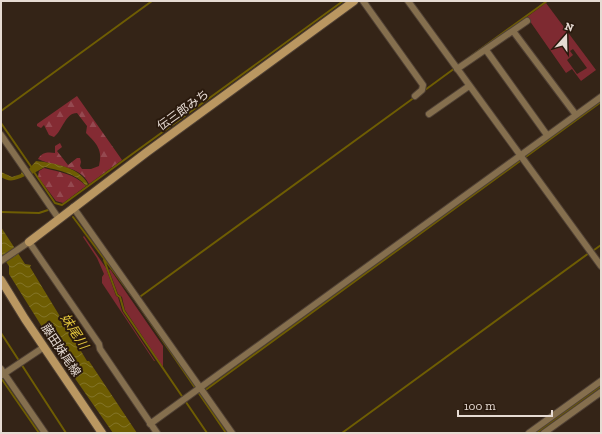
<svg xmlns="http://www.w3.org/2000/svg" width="602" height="434" font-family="'Zilla Slab','Noto Sans JP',serif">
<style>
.green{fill:#7e2a31;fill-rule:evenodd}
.forest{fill:url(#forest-firs)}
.water{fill:url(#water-waves)}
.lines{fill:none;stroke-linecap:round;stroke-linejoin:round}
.stream{stroke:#6e5d03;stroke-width:2}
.street-casing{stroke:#504135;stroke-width:8}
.secondary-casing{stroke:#504135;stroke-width:10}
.street{stroke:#856f4e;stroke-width:6}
.secondary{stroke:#ba9761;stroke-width:8}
.labels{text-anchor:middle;stroke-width:4;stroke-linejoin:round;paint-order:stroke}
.street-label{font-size:12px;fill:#e6dbd3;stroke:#2a1a0e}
.water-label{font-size:13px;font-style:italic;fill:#e3c63c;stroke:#2a1a0e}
</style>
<defs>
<pattern id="forest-firs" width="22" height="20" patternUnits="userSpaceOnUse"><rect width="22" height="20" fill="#842b33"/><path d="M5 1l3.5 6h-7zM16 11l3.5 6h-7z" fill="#954950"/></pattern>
<pattern id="water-waves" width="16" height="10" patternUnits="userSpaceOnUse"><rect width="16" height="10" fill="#6e5d03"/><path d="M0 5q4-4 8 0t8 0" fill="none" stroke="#837427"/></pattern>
</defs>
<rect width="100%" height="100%" fill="#342417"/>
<path class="green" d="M546,3L596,70L581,81L572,69L566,73L527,17ZM573,49L587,68L577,74L567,60L573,55L570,51Z
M84,236L106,268L116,296L118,297L122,311L155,361H154L102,283V277L104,274L97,258L83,237Z
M110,269L163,346V367L125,310L122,297L118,294L109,270Z"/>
<path class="forest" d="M77,96L122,160L89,184C79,164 56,168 38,159C42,152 48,152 55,153V146L60,143L62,147L57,151L68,165L77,158H80L81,162L80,166L82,169H91L99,166C103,150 97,144 86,133L87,126L77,113C65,113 63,130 54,137L49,135L44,125L41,128L37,126V124Z
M44,168C59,172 75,174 86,186L63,203L56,201L38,177L39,171Z"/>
<path class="water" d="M36,161C54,163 79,167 88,184L86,186C76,173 60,171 45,167L32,174L29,169Z
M22,171L25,176C16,180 10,183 1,177V172L12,177L21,174Z
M1,227L25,264L31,265L30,267L87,361H89L137,433H113L67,367L9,274V266L1,255Z"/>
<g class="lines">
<path class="stream" d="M471,56L547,1
M425,90L455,68
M1,111L152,1
M1,123L32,168
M34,172L55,203L62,205L343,1
M1,212L39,213L48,210
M73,217L135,300L226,433
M594,250L601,245
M104,260L117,295L120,297L124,311L207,433
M141,296L415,97
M1,333L66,433
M1,378L39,433
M200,394L601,102
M342,433L589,253
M536,433L601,386"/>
<g class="street-casing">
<path id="street" d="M363,1L423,85L422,90L415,96
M408,1L601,266
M513,31L576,115
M486,50L547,135
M457,69L527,21
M429,114L469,86
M1,135L59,219
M73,207L232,433
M1,261L29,242L99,344L100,349L157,433
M1,369L45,433
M2,375L44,347
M150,424L601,97
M529,433L601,381
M544,433L601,392"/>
</g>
<g class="secondary-casing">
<path id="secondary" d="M29,242L147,152L354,1
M1,280L25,319L102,433"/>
</g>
<use href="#street" class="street"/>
<use href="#secondary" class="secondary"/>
</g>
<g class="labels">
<g class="street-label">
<text transform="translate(183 110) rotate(-36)" y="4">伝三郎みち</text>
<text transform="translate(61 350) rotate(56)" y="4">藤田妹尾線</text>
</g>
<g class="water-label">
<text transform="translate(75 331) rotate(57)" y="5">妹尾川</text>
</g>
</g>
<rect width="602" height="434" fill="none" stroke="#e6dbd3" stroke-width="4"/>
<g transform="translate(566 36) rotate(20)" stroke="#2a1a0e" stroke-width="3" paint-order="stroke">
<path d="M0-3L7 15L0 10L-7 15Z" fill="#e6dbd3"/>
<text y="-6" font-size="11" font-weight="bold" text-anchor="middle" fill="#e6dbd3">N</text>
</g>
<path d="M458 410v6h94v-6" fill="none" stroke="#e6dbd3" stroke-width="2"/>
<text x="464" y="410" font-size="12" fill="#e6dbd3" stroke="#2a1a0e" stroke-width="3" paint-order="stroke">100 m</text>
</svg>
